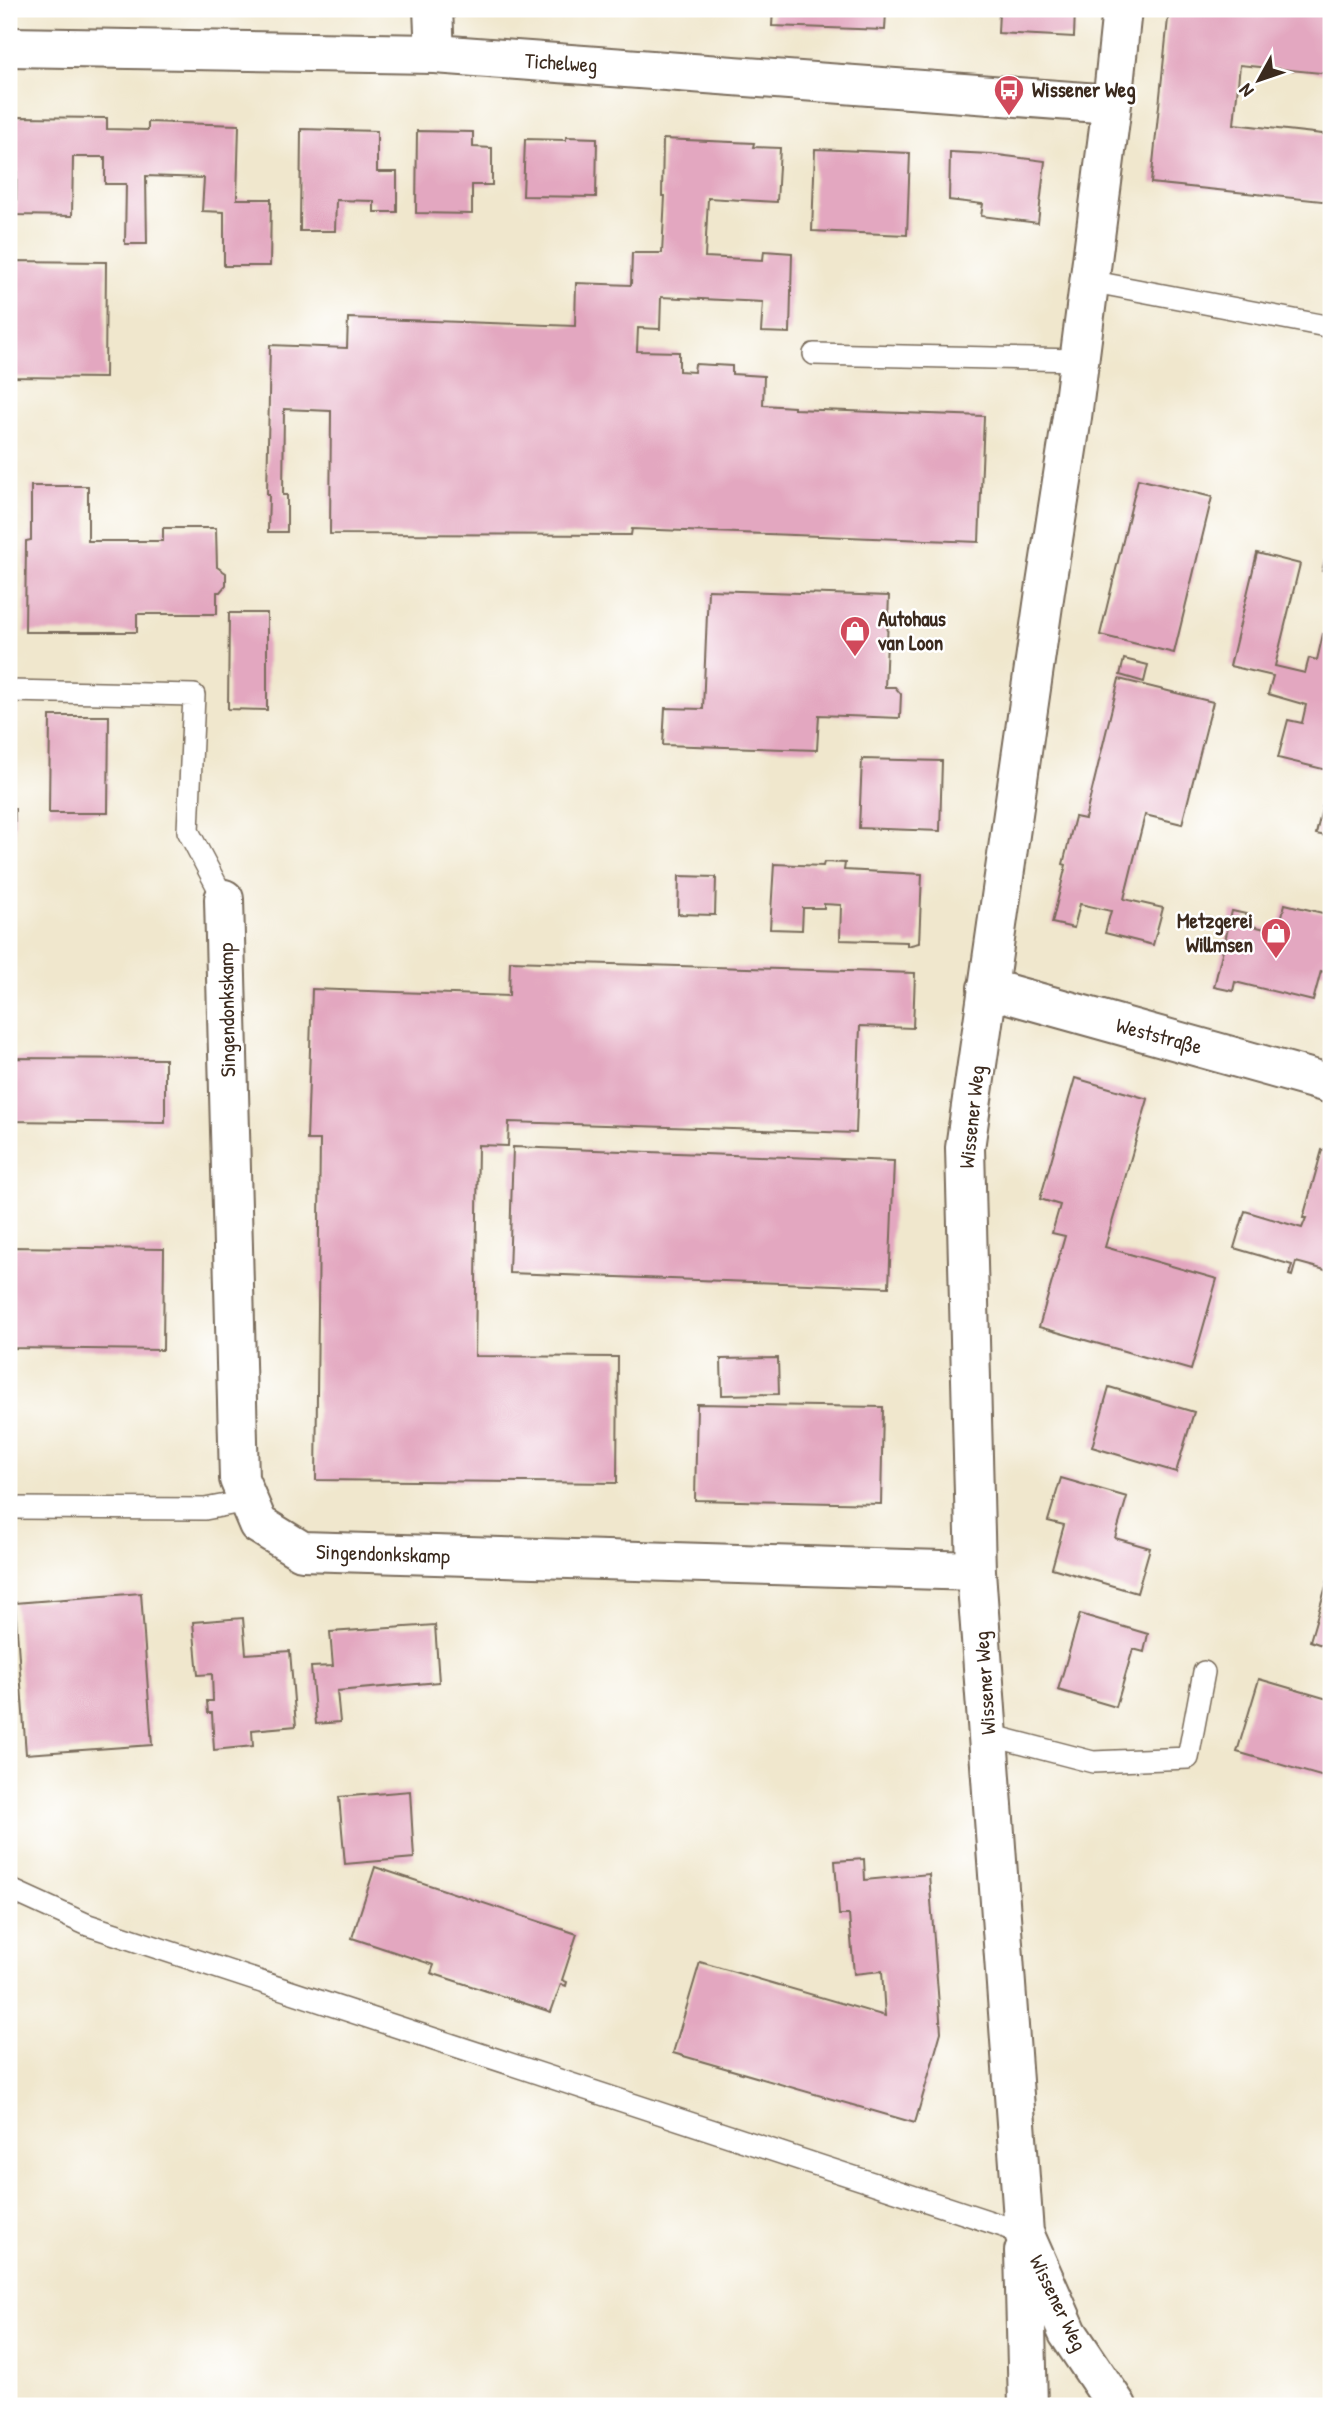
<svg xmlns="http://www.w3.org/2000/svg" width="1340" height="2415" font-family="'Patrick Hand',sans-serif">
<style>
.building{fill:#e3a7c0}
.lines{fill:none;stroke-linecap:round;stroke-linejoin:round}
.lane-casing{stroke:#7a6c5b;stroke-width:24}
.street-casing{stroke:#7a6c5b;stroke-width:42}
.lane{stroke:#fff;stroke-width:21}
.street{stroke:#fff;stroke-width:38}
.labels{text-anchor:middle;stroke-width:5;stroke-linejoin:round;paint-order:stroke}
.street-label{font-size:21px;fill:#3b2a1e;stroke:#fff}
.poi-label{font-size:21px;font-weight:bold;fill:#3b2a1e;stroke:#fff;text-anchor:start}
</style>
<rect width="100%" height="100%" fill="#fff"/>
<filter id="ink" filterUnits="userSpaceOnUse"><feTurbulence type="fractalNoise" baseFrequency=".0143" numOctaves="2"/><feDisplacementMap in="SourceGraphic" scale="14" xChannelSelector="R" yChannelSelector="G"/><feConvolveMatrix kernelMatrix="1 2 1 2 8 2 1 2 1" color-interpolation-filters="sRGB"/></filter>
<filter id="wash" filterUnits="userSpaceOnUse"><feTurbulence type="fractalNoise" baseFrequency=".00686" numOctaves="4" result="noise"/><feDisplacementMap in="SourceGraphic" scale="28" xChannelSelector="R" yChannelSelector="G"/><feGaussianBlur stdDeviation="1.57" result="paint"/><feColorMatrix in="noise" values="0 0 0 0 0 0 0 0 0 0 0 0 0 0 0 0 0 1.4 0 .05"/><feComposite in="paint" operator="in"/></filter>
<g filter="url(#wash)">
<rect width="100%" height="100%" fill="#f0e7cd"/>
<g id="blocks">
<path class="building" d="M140,9H225V15L140,11Z
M773,9H906L905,13L886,12L885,30L772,26Z
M985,9H1075L1074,37L998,33L999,12L985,11Z
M1169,9H1291L1331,13V74L1240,65L1234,124L1331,135V202L1151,183Z
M17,117L107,118V129L148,130V122L239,125L237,199H271L270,266H224V212L202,211L204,178L146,176L147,244H125L126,184H105V157H73L72,216L16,215Z
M301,129L377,131V172H397V212H374V201L336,200L335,231H300Z
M417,131L473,132V147L492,148V185H472V214L416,213Z
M566,137L597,138L596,197L523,196L525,139L566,140Z
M663,139L754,143L753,147L780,148L777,202L708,198L705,257L763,260L764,251L792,253L790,333L761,332L763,302L661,297L660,329L638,328L637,351L679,352V371L694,372L695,364L732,366V374L764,376L763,405L794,407V409L984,416L979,542L632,529L631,535L330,534L331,411L284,409L283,495H287V532H268L269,495H267L270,345L347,348L348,318L575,326L576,283L631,285L632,253H662L665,196H662Z
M815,149L910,153L907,235L812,231Z
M950,152L990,154L1045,161L1038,223L981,216L983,204L949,200Z
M9,261L106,262L105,378L9,377Z
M1138,479L1212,497L1174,653L1100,635Z
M31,486H88V541H163V528H216L217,567L226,573V585L220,592H217V614H137V632H25L26,541L31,540Z
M1328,547L1331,548V573L1322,571Z
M1257,553L1300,564L1275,666L1305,673L1309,658L1317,660L1323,634L1331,636V690H1328L1324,708L1331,710V771L1278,758L1288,720L1302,723L1306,705L1268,694L1273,676L1230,666Z
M708,590L889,596L885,687H895L901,694L900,718L819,715L817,750L663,745L665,708L703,709Z
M229,613H267V710L228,709Z
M1124,659L1148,665L1144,682L1120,675Z
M1119,679L1213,702L1182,824L1145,815L1124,899L1163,908L1153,945L1105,933L1111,911L1080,904L1074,928L1052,923L1066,865L1063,864L1075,817L1085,819Z
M50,716H109L108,813H49Z
M862,759L942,761L940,831L859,828Z
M1330,775H1331V837L1316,834Z
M9,809H15L14,854H9Z
M824,862L845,863L844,870L922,874L919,943L907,946V942L840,940L841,905L824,904V908H803L802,930L770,929L774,864L823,866Z
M679,876L716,877L715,915L678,914Z
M1285,904L1331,915V974L1321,971L1313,1001L1235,982L1233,991L1214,987L1232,911L1246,914L1244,924L1278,932Z
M510,961L915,973L913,1028L860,1026L856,1133L509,1122L508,1146L478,1145L475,1356L618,1357L617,1483L316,1480L320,1140H307L312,989L509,996Z
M9,1058L165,1059V1123L9,1121Z
M1075,1078L1148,1099L1105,1247L1217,1279L1191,1370L1039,1327L1065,1236L1052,1233L1060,1205L1040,1199Z
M513,1147L894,1161L889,1287L509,1273Z
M1322,1150L1331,1153V1264L1329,1271L1296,1262L1292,1276L1289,1275L1292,1265L1234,1248L1245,1211L1302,1228L1306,1218H1303Z
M9,1247L164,1249L163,1350L9,1348Z
M778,1358L779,1394L722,1395L721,1359Z
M1109,1387L1194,1412L1176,1472L1092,1447Z
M697,1404L883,1407L881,1504L695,1500Z
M1061,1478L1127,1497L1115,1538L1150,1548L1137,1593L1052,1568L1064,1525L1048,1521Z
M1331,1569V1648L1310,1641Z
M141,1593L152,1745L26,1754L15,1603Z
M1080,1614L1148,1634L1144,1652L1133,1649L1116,1707L1058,1690Z
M243,1618L246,1654L290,1651L296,1726L252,1730L253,1746L214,1750L212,1713H208L207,1701H213L212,1674L198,1675L193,1622Z
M435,1625L439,1682L337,1691L340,1722L316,1724L311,1667L333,1666L330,1632Z
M1259,1679L1331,1700V1779L1237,1752Z
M410,1791L414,1858L345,1864L339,1797Z
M864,1859L865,1880L929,1874L941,2032L915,2123L673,2053L700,1962L885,2016L882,1971L854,1974L849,1915H839L835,1861Z
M375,1867L577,1934L562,1980L567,1982L566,1986L561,1984L551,2012L431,1973L434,1965L352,1938Z"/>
</g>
</g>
<g filter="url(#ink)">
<use href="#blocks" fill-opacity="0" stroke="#7a6c5b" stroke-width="2"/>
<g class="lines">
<g class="lane-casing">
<path id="lane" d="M1089,281L1331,327
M814,354L1079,360
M9,691L194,695L188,831L224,899
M9,1508L205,1509L247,1501
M989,1735L1093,1762L1188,1758L1204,1672
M9,1889L88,1925L1024,2233"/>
</g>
<g class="street-casing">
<path id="street" d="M433,9L435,54
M9,47L435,54L1112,104
M224,899L239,1479L258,1524L302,1551L976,1571
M987,988L1331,1084
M1024,2251L1028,2406
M1117,2406L1068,2333L1024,2233L976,1571L965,1148L1045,591L1072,417L1112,104L1122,9"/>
</g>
<use href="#lane" class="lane"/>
<use href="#street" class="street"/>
</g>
</g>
<defs>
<g id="bus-pin" transform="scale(1.575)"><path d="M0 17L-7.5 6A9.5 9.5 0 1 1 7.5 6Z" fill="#d1495b" stroke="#fff"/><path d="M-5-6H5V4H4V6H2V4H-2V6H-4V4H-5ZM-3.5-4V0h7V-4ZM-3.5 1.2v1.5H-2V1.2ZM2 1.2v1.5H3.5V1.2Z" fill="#fff"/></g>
<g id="shop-pin" transform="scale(1.575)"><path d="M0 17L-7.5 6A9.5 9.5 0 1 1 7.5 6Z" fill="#d1495b" stroke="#fff"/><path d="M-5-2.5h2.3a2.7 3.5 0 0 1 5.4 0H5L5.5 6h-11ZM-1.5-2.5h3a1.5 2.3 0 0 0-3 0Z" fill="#fff"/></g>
</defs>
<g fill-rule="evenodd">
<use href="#bus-pin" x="1009" y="90"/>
<use href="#shop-pin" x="855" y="631"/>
<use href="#shop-pin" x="1276" y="933"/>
</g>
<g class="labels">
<g class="street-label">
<text transform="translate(561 63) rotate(4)" y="7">Tichelweg</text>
<text transform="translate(227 1010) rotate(-91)" y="7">Singendonkskamp</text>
<text transform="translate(1159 1036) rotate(15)" y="7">Weststraße</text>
<text transform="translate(972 1117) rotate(-84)" y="7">Wissener Weg</text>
<text transform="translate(383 1554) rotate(2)" y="7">Singendonkskamp</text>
<text transform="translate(985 1683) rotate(-94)" y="7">Wissener Weg</text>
<text transform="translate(1058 2303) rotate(64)" y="7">Wissener Weg</text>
</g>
<g class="poi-label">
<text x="1032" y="97">Wissener Weg</text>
<text x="878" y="626">Autohaus<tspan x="878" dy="24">van Loon</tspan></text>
<text x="1253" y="928" text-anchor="end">Metzgerei<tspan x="1253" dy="24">Willmsen</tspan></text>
</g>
</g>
<rect width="1340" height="2415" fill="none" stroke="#fff" stroke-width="35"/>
<g transform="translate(1259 80) rotate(230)" stroke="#ffffff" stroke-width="5" paint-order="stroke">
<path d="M0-5L12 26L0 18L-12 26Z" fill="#3b2a1e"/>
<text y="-10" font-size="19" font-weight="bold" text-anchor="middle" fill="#3b2a1e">N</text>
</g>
</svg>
